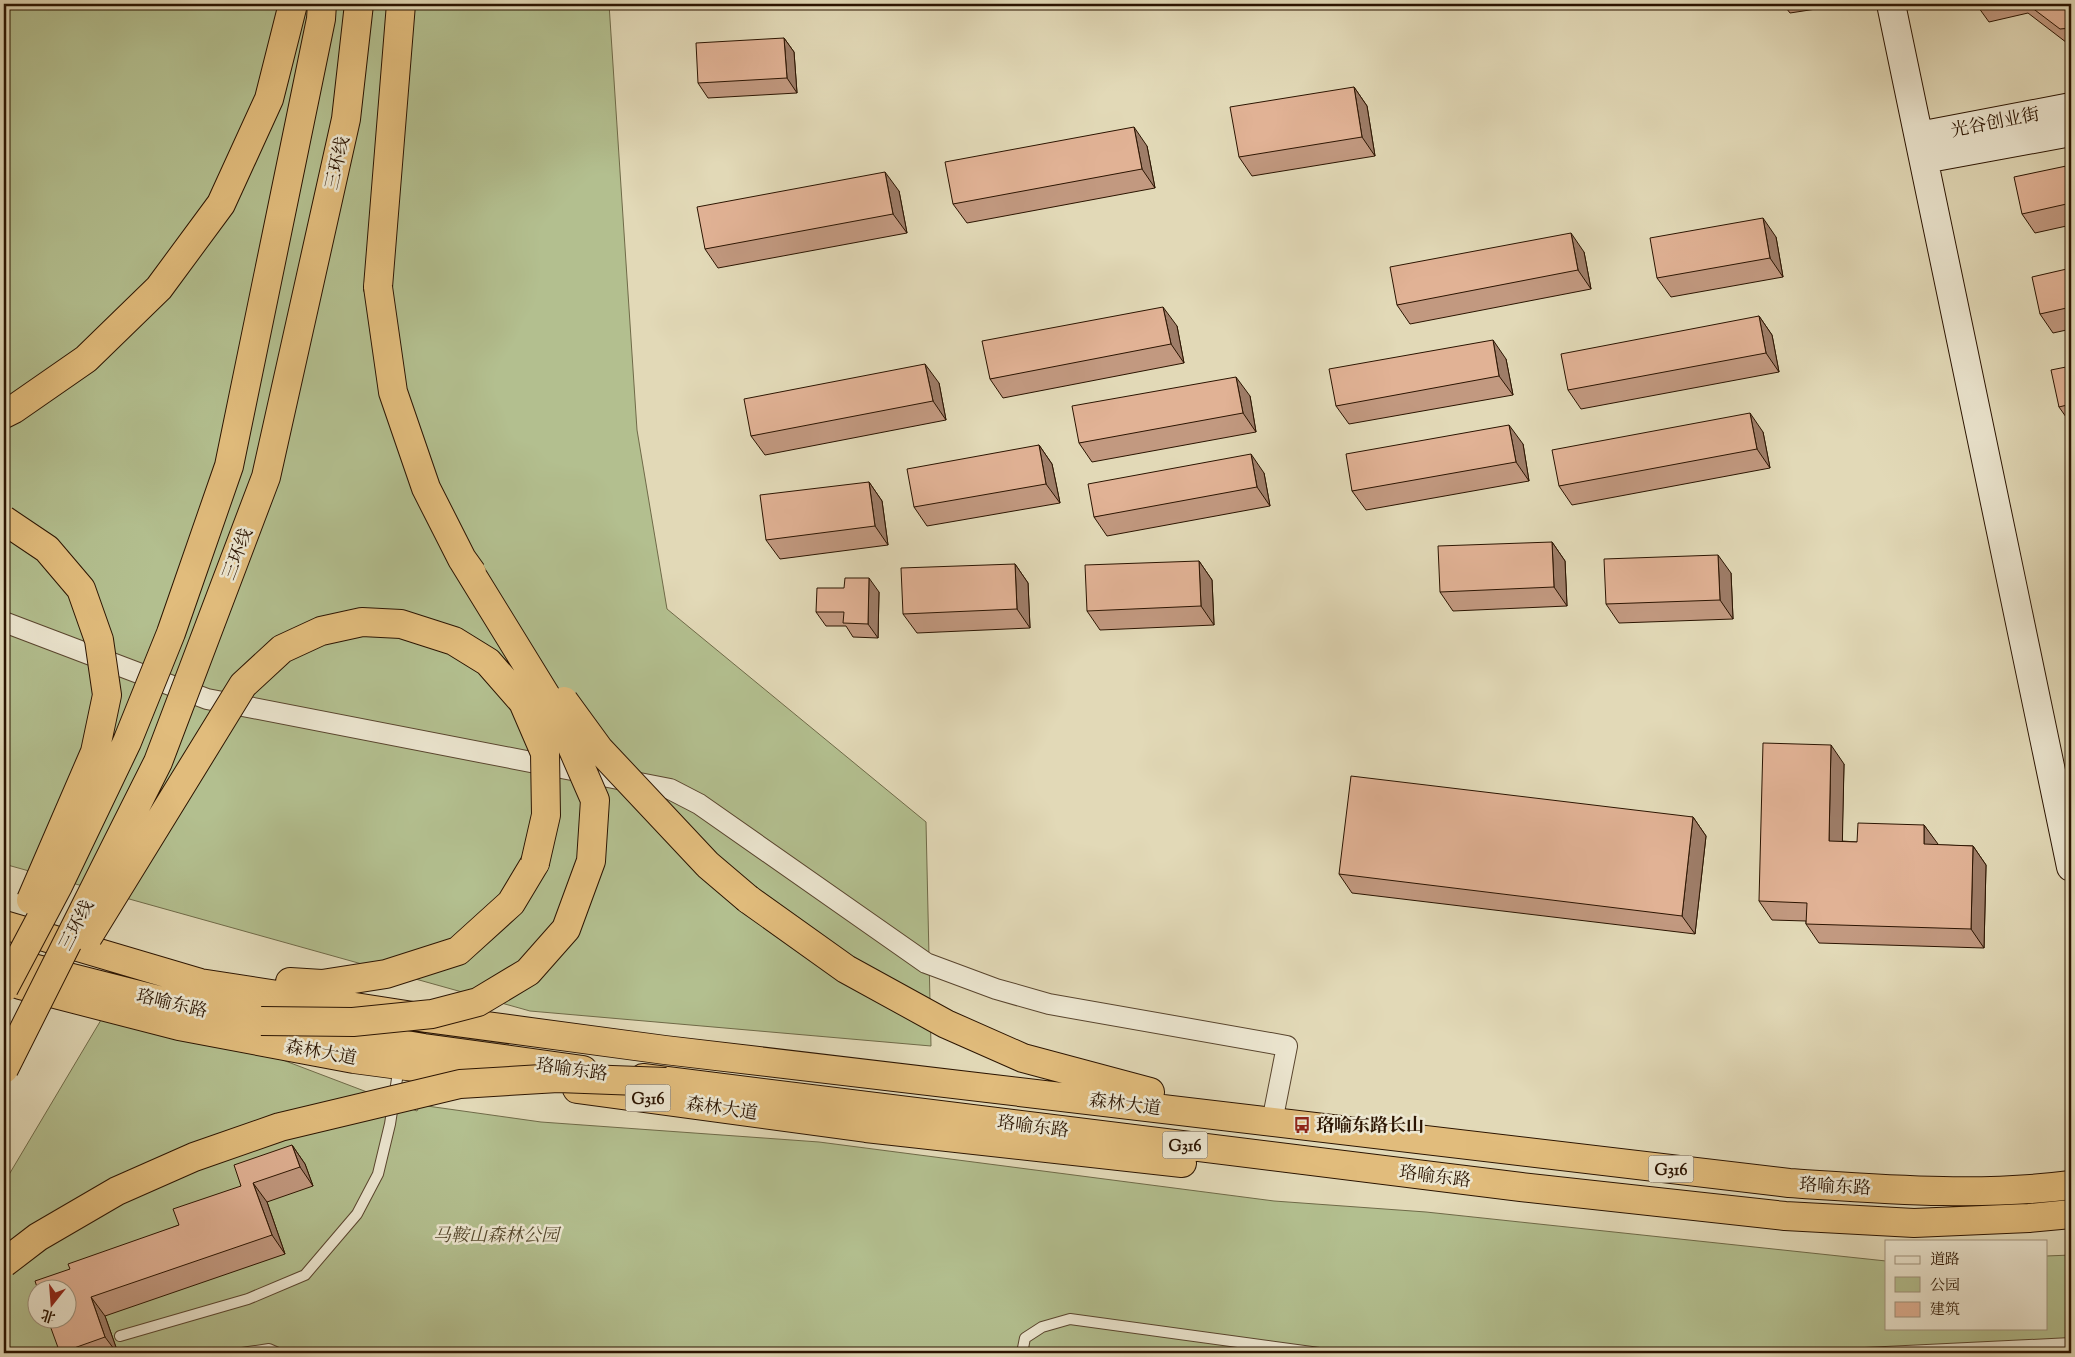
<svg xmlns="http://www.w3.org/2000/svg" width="2075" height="1357" font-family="'Sorts Mill Goudy','Noto Serif SC',serif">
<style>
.green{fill:#b3bf8f;stroke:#6f6a48;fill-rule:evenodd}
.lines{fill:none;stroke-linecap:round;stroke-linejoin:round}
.service-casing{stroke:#59452e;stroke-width:12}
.minor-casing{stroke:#59452e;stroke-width:22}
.secondary-casing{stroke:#2b1401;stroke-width:30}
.trunk-casing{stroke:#2b1401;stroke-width:30}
.service{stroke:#ece6d0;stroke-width:10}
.minor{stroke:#ece6d0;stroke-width:20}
.secondary{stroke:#ece6d0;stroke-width:28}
.trunk{stroke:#e1bc7c;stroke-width:28}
.trunk-bridge-casing{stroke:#2b1401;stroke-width:30;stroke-linecap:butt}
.trunk-bridge{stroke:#e1bc7c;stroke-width:28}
.wall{fill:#c29980;stroke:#2b1401}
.shaded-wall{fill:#9e7d68;stroke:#2b1401}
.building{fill:#e1b295;stroke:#2b1401}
.labels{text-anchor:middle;stroke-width:5;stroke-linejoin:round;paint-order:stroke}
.shield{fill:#ece6d0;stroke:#65533f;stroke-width:1}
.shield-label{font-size:16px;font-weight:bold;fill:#2b1401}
.street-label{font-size:18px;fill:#2b1401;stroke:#ece6d0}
.poi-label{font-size:18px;font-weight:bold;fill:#2b1401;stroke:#ece6d0;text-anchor:start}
.park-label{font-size:18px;font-style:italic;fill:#54472c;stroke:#ece6d0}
</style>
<rect width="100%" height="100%" fill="#e2d9b7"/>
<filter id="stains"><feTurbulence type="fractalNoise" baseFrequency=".004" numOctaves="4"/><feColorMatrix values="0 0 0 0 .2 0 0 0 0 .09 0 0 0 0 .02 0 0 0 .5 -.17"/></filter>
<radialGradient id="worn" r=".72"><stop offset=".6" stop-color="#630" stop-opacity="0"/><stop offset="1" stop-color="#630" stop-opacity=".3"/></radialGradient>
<path class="green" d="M4,4H609L637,430L667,609L926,822L931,1046L530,1011L4,864Z
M101,1020L238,1043L417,1111L420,1105L541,1122L819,1142L1274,1201L1426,1212L1886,1261V1328H2046V1256L2071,1255V1353H4V1183ZM38,1290H68V1320H38Z"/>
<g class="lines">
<g class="service-casing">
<path id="service" d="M120,1336L248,1299L305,1275L357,1214L378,1174L390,1124L399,1066
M242,1353L269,1349L278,1353
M1022,1353L1025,1338L1042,1327L1070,1319L1319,1353
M1865,1353L2071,1343"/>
</g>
<g class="minor-casing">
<path id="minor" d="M4,622L207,699L670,789L699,804L926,963L996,989L1049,1004L1287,1046L1272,1122"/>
</g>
<g class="secondary-casing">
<path id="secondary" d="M1891,4L2071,867
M1919,136L2071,107
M1924,159L2071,132"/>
</g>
<g class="trunk-casing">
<path id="trunk" d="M378,287L401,4
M4,414L14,409L86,359L159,288L221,204L269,99L293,4
M748,899L846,969L946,1024L1023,1058L1150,1092
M4,925L200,983L426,1018L665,1050L1789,1183C1883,1189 1977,1197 2071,1185
M4,959L29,967L198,1010L424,1048L583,1070
M290,982L322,984L386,974L458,951L511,903L535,863
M20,985L179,1026L354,1059L490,1077
M643,1078L1521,1187L1785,1216L1914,1223L2029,1218L2071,1214
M577,1089L866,1128L1182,1163"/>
</g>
<use href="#service" class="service"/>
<use href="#minor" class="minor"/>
<use href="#secondary" class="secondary"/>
<use href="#trunk" class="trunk"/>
<g class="trunk-bridge-casing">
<path id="trunk-bridge" d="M378,287L393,392L426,488L462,559L472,573
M4,520L47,549L81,589L99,640L107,695L95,752L31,900
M564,701L599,749L708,865L748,899
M88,937L243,685L282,649L321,631L362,622L401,624L454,641L488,662L523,702L545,753L546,815L535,863
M4,988L58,886L127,742L171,633L229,466L321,19L322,4
M261,1021L353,1022L432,1014L478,1002L528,972L566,929L591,861L595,800L558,715L462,559
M4,1069L158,762L266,477L346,119L359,4
M4,1263L38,1237L117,1191L194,1157L280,1127L460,1084L558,1078L666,1082"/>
</g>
<use href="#trunk-bridge" class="trunk-bridge"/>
</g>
<path class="wall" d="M1496,4H1508L1505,9Z
M1783,4H1830L1829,7L1790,13Z
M1976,4H2071V46L2028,13L1989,22Z
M784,38L794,52L797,93L708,98L698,83Z
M1354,87L1367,106L1375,156L1252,176L1239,157Z
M1147,146L1155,188L967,223L953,204Z
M2071,165V225L2035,233L2022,214Z
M899,191L907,233L718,268L705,249Z
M1776,237L1783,277L1671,297L1657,278Z
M1584,252L1591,289L1410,324L1397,305Z
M2071,268V329L2053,333L2040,314Z
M1759,316L1772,335L1779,372L1581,409L1568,390Z
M1177,326L1184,363L1003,398L990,379Z
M1506,359L1513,395L1349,424L1336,406Z
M2071,366V424L2059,407Z
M939,383L946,420L765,455L751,436Z
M1250,396L1256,432L1092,462L1079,443Z
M1763,432L1770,468L1572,505L1559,486Z
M1523,444L1529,481L1366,510L1352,491Z
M1039,445L1052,464L1060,503L927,526L914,507Z
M1264,473L1270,506L1107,536L1094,517Z
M869,482L882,501L888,545L780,559L766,540Z
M1552,542L1565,561L1567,606L1453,611L1440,592Z
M1199,561L1212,580L1214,625L1100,630L1087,611Z
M1015,564L1028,583L1030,628L917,633L903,614Z
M1731,573L1733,619L1619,623L1606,604Z
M879,592L878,638L853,637L846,626H826L816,612Z
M1844,764L1842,841L1857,842L1924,825L1938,845L1973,846L1986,865L1984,948L1819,943L1806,924V921L1772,920L1759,901Z
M1693,817L1706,836L1695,934L1352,893L1339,874Z
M292,1145L305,1164L313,1186L267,1202L285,1254L105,1316L118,1353H60L70,1269L179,1225L241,1186Z"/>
<path class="shaded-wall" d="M1501,4H1508L1505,9Z
M784,38L794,52L797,93L787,78Z
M1354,87L1367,106L1375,156L1362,137Z
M1134,127L1147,146L1155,188L1142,169Z
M885,172L899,191L907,233L893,214Z
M1763,218L1776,237L1783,277L1770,258Z
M1571,233L1584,252L1591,289L1578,270Z
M1163,307L1177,326L1184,363L1171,344Z
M1759,316L1772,335L1779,372L1766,353Z
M1493,340L1506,359L1513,395L1499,376Z
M925,364L939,383L946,420L933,401Z
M1236,377L1250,396L1256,432L1243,413Z
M1750,413L1763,432L1770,468L1757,449Z
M1509,425L1523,444L1529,481L1516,462Z
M1039,445L1052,464L1060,503L1046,484Z
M1251,454L1264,473L1270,506L1257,487Z
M869,482L882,501L888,545L875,526Z
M1552,542L1565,561L1567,606L1554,587Z
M1718,555L1731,573L1733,619L1720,600Z
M1199,561L1212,580L1214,625L1201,606Z
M1015,564L1028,583L1030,628L1017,609Z
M869,578L879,592L878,638L868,624Z
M1831,745L1844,764L1842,860L1829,841Z
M1693,817L1706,836L1695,934L1682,916Z
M1924,825L1938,844L1937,863L1924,844Z
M1973,846L1986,865L1984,948L1971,929Z
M292,1145L305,1164L313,1186L300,1167Z
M253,1183L267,1202L285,1254L272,1235Z
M91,1297L105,1316L118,1353H117L105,1337Z"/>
<path class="building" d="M2027,4H2071V28L2060,29Z
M784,38L787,78L698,83L696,43Z
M1354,87L1362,137L1239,157L1230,107Z
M1134,127L1142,169L953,204L945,162Z
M2071,165V203L2022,214L2014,177Z
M885,172L893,214L705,249L697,207Z
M1763,218L1770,258L1657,278L1650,238Z
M1571,233L1578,270L1397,305L1390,267Z
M2071,268V307L2040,314L2032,277Z
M1163,307L1171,344L990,379L982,341Z
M1759,316L1766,353L1568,390L1561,354Z
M1493,340L1499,376L1336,406L1329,369Z
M925,364L933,401L751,436L744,399Z
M2071,366V404L2059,407L2051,370Z
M1236,377L1243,413L1079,443L1072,406Z
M1750,413L1757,449L1559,486L1552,450Z
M1509,425L1516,462L1352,491L1346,454Z
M1039,445L1046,484L914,507L907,469Z
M2071,447V464L2068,448Z
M1251,454L1257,487L1094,517L1088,484Z
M869,482L875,526L766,540L760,495Z
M1552,542L1554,587L1440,592L1438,546Z
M1718,555L1720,600L1606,604L1604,559Z
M1199,561L1201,606L1087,611L1085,565Z
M1015,564L1017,609L903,614L901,568Z
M845,578H869L868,624L843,623L844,612H816L817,588H844Z
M1763,743L1831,745L1829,841L1857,842L1858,823L1924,825V844L1973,846L1971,929L1806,924L1807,903L1759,901Z
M1351,776L1693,817L1682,916L1339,874Z
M292,1145L300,1167L253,1183L272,1235L91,1297L105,1337L60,1353L48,1320H68V1290H38L35,1281L70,1269L68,1264L179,1225L173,1209L241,1186L234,1165Z"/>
<defs>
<g id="bus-bare" transform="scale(1.35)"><path d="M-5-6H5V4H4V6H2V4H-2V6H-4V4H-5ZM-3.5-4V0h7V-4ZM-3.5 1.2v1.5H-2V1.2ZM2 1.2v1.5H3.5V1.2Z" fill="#8f2418" stroke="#ece6d0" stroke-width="2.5" paint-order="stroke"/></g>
</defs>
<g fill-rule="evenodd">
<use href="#bus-bare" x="1302" y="1125"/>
</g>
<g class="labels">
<g class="shield">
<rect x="625.5" y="1084.5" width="45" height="27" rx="4"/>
<rect x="1162.5" y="1131.5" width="45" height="27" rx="4"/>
<rect x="1648.5" y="1155.5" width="45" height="27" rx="4"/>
</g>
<g class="shield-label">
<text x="648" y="1104">G316</text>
<text x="1185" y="1151">G316</text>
<text x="1671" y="1175">G316</text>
</g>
<g class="street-label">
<text transform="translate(1995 122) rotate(-11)" y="6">光谷创业街</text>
<text transform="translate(337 163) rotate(-77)" y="6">三环线</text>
<text transform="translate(237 554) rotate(-69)" y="6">三环线</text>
<text transform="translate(76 925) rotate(-63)" y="6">三环线</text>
<text transform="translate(172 1003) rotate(13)" y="6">珞喻东路</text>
<text transform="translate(321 1052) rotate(10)" y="6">森林大道</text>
<text transform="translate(572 1069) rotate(8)" y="6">珞喻东路</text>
<text transform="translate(1125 1104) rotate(7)" y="6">森林大道</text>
<text transform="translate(722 1108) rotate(8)" y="6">森林大道</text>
<text transform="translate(1033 1126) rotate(7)" y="6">珞喻东路</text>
<text transform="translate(1435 1176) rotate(7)" y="6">珞喻东路</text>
<text transform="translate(1835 1186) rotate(3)" y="6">珞喻东路</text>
</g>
<g class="poi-label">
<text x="1316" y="1131">珞喻东路长山</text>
</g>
<g class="park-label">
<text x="496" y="1241">马鞍山森林公园</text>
</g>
</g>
<rect width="2075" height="1357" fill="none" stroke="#e2d9b7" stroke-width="20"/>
<rect x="5" y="5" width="2065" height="1347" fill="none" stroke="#2b1401" stroke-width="2.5"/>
<rect x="10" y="10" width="2055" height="1337" fill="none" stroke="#2b1401"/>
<rect x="1885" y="1240" width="162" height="90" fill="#ece6d0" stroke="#9f927d"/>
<rect x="1895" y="1256" width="25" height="8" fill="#ece6d0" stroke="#9f927d"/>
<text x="1930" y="1264" font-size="15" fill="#2b1401">道路</text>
<rect x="1895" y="1277" width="25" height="15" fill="#b3bf8f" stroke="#9f927d"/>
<text x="1930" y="1290" font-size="15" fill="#2b1401">公园</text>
<rect x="1895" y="1302" width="25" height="15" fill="#e1b295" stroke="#9f927d"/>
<text x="1930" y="1314" font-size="15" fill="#2b1401">建筑</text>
<g transform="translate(52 1304) rotate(197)"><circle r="24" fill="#ece6d0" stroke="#9f927d"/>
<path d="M0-4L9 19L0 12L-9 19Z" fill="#8f2418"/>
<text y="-8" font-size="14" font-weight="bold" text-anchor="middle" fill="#2b1401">北</text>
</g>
<rect width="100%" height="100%" filter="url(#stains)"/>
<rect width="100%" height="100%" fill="url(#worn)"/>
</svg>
